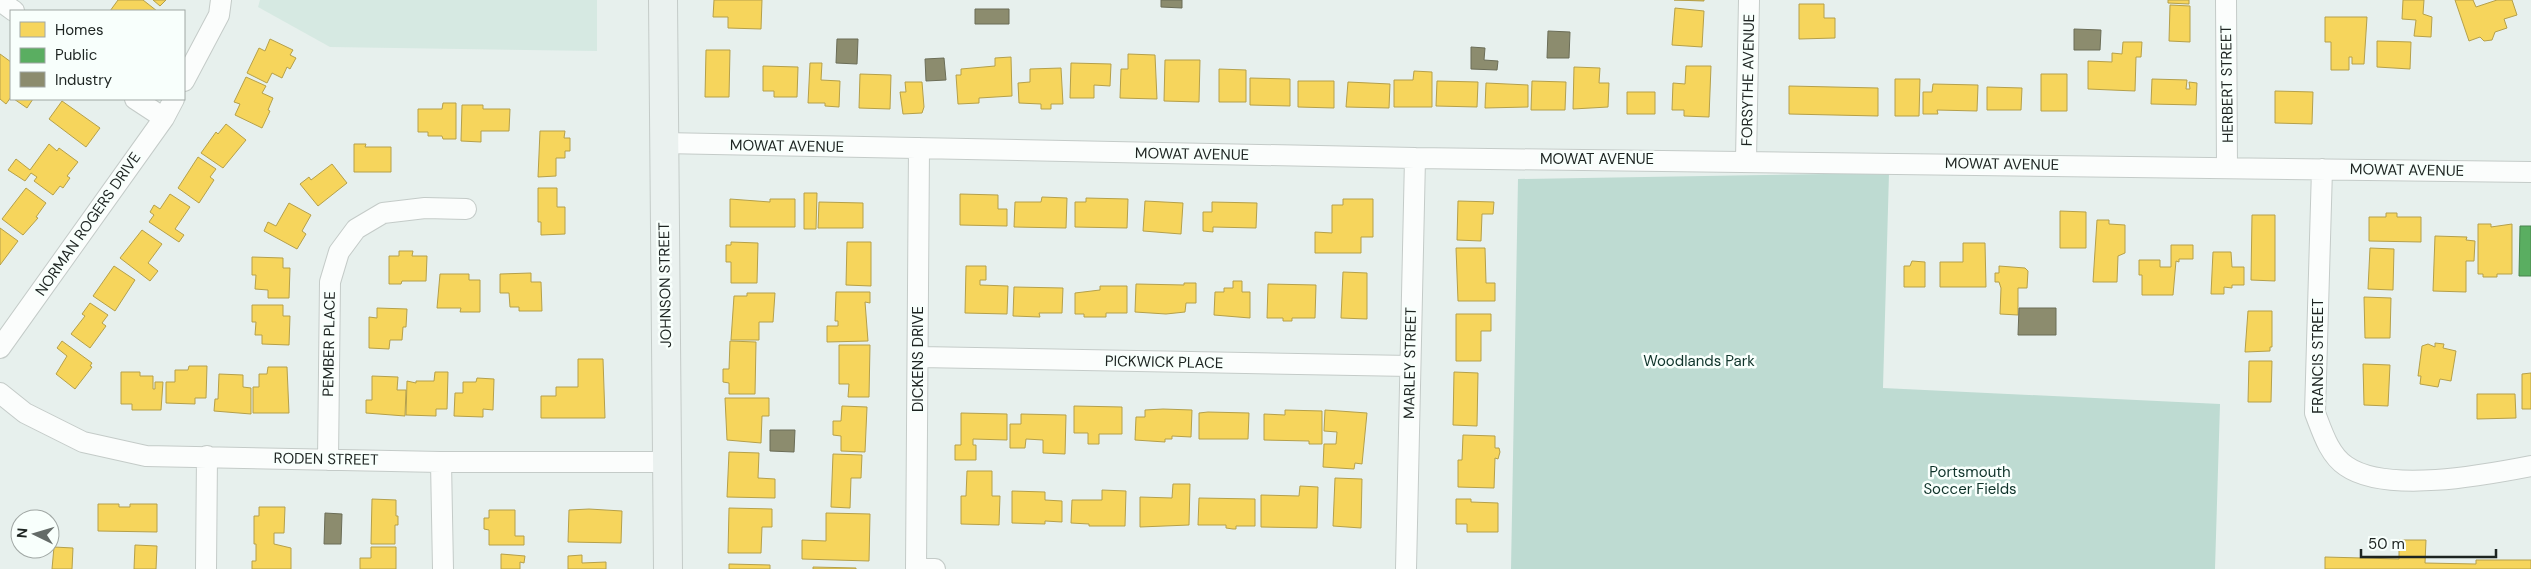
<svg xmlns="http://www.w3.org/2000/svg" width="2531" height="569" font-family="'DM Sans',sans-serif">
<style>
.built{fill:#d6e9e2}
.green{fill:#bedbd2}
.homes{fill:#f6d55c;stroke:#b5a04a}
.public{fill:#5aae61;stroke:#48854e}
.industry{fill:#8c8c6e;stroke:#6b6d57}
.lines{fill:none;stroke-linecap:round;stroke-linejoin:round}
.minor-casing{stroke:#c4cbc8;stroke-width:22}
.secondary-casing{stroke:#c4cbc8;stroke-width:30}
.minor{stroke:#fbfdfc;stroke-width:20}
.secondary{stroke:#eaf1ef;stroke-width:28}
.labels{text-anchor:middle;stroke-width:5;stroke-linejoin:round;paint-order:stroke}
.street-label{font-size:15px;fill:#1d2421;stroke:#f8fffc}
.park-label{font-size:15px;fill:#0f332a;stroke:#f8fffc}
</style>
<rect width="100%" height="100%" fill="#e7f0ed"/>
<path class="built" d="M260,0H597V51L330,47L258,7Z"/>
<path class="green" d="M1889,173L1883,388L2220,404L2215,569H1511L1518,179Z"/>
<path class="homes" d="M118,0H143L157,11H110Z
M153,0H166L160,6Z
M714,0H762L761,29L728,28V17H713Z
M1674,0H1704V1Z
M2168,0H2189V4L2168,3Z
M2403,0H2424L2423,14L2432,17L2431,37L2414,36L2416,20L2402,19Z
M2455,0H2473L2476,7L2497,0H2512L2517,15L2504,19L2507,28L2495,32L2492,40L2484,41L2480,37L2469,41Z
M1799,4H1824V18H1835V38L1799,39Z
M2170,5L2190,6V42L2169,41Z
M1675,8L1704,11L1702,47L1672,45Z
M2325,17H2367L2364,64H2352V57H2349V70H2331V42H2325Z
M270,39L293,50L290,55L296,58L290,69L287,67L282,78L272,73L267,83L247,73L259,48L265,51Z
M2377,41L2411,42L2410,69L2377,67Z
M2123,42H2142L2141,57H2136L2135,91L2088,89V61L2112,62V53L2122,54Z
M706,50H730L729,97H705Z
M0,54L11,62V97L6,104L0,99Z
M1128,54L1155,55L1157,99L1120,98L1121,69H1128Z
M1011,57L1012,96L979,98V103L958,104L956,75H961V69L995,66V58Z
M1165,60H1200L1199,102L1164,101Z
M810,63H822L821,80L840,81L839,107L825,106V103H808Z
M1071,63L1111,64L1110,86L1094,85V98H1070Z
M763,66L798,67L797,97H774V91H763Z
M1686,66H1711L1709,117L1684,116V110H1672L1673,83L1685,84Z
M1574,67L1600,68L1599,83H1609L1608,107L1573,109Z
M1061,68L1063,104H1051V109H1041V104L1019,103L1018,83L1030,82V69Z
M1219,69L1246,70V102H1219Z
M1414,71L1432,72V107H1394V80H1413Z
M860,74L891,75L890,109L859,108Z
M2041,74H2067V111H2041Z
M246,77L266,86L262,93L273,98L268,110L270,111L262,128L235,115L240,104L234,102Z
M1250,78L1290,79V106L1250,105Z
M1895,79H1920L1919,116H1895Z
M2152,79L2187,80L2186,89H2190L2189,82L2197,83L2196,105L2151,104Z
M1298,81H1334V108L1298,107Z
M1437,81L1478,82L1477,107L1436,106Z
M1532,81L1566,82L1565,110H1531Z
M905,82H922L924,107L922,113L903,114L900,92H906Z
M1348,82L1390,84L1389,108L1346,107Z
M1486,83L1528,85V107L1485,108Z
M1933,84L1978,85L1977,111L1937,110L1938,114H1923V92H1932Z
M1789,86L1878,88V116L1789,114Z
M1987,87L2022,88L2021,110H1987Z
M2275,91L2313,92L2312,124L2275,123Z
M1627,92H1655V114H1627Z
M14,99H33L27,108Z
M62,101L100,128L86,147L49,119Z
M443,103H456V139H443L442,136H428V132H418V109H442Z
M462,105H483V109H510L509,131H481V142L461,141Z
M226,124L246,140L223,168L201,153L216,132L218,134Z
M540,131H565L564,138H570V151H565V158H556V176L538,177Z
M49,144L57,151L59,148L78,162L67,176L70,178L63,188L60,186L53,195L34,181L37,177L31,173L25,181L8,170L16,159L30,170Z
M354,144H366L365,147H391V172H354Z
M198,157L216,169L210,177L214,180L199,203L178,188Z
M332,164L347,183L318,206L300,184L309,177L311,180Z
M26,188L46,203L36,217L38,218L23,235L2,219Z
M538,188H557V207H565V234L541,235V222H538Z
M804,193H817L816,229H804Z
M170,194L190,207L175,229L184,235L179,242L149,222L154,215L150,212L154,205L160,209Z
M960,194L998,195V209H1007V226L960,225Z
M1042,197L1067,198L1066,228L1014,227L1015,202H1041Z
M1086,198L1128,199L1127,228L1075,227V202H1086Z
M730,199L770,202V199H795V227H730Z
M1343,199H1373V237H1361V253H1315V232L1332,233V205H1343Z
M1145,201L1183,203L1181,234L1143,231Z
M1458,201L1494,202L1493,214H1482L1481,241L1457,240Z
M819,202L863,203V228H818Z
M1212,202L1257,203L1256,228L1213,227V232L1203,231V212H1212Z
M289,203L311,215L302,231L306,234L297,249L264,231L268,222L276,226Z
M2060,211L2086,212V248H2060Z
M2386,213H2397V217H2421V242L2369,241V217H2386Z
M2252,215H2275V281L2251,280Z
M2097,220H2109V224L2125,225V253L2118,256L2117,282H2093Z
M2478,224H2491V227L2512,224V274H2497V277H2483V274H2478Z
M0,228L18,241L0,265Z
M142,230L162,244L148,263L158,271L150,281L120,258Z
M2435,236L2467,237L2466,240L2475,241L2474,261H2466V292L2433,291Z
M731,242L758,243L757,283H731V262H726V245H731Z
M847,242H871V286L846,285Z
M1963,243H1985L1986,287H1940V262H1963Z
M2171,245H2193V259H2179V262L2176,261L2173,295H2142V275H2139V260H2160V267H2171Z
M1456,248H1485L1486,283H1495V301H1458Z
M2370,248L2394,249L2393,290L2368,289Z
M399,251H413L412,256H427L426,281H402L401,284H389V256H399Z
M2213,252H2231L2232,267H2244V285H2232V288L2224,287V294H2211Z
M252,257L283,258V268H290L289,298H268V290L255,289L256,275H252Z
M1912,261L1925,262V287H1904V266H1910Z
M114,266L135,280L115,311L93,296Z
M966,266H986V280H980V285L1008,286L1007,314L965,313Z
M1999,266L2025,268L2028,271L2027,288H2018V315L2000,314L2001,288L1999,282H1995V273H1999Z
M1343,272L1367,273V319L1341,318Z
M531,273V282H541L542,311H519V307H510L509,293H500V274Z
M440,274H469V280H480V312H460L461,308H437Z
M1233,281H1242V292H1250V318L1214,315L1215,292H1224V288H1233Z
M1184,283H1196V303H1186L1185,312L1166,314L1135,312L1136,284L1184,285Z
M1268,284L1316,285L1315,318H1292V321H1283V318H1267Z
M1100,286H1127V313H1106V317H1084V314H1075V293L1100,290Z
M1014,287L1063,288L1062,313H1039L1040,317L1013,316Z
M836,292H870V303L865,302L868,341L827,342V326H838V321H835Z
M747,293H775L773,322H759V340H731L734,296H747Z
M2364,297L2391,298L2390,338H2365Z
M90,303L108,315L102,323L106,326L90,348L71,334L85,316L82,314Z
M252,305H283V316H290L289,345L262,344V335H255L256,322H252Z
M377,308L407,309L406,327H403L402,340H390L389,349L369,348V317L377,318Z
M2248,311H2272V347H2270V351L2245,352Z
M1456,314H1491V331H1481V361H1456Z
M62,341L92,363L90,366L92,367L75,389L56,374L67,356L57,348Z
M730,341L756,342L755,394H729V383L723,382V369H729Z
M2435,343L2444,344L2443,348L2456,351L2451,381L2440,379L2438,387L2420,384L2421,376H2418L2422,346L2428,344L2435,347Z
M839,345H870L869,397H848L849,384H839Z
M578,359H603L605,418H541V396H556V387H578Z
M2249,361H2272L2271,402H2248Z
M2363,364L2390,365L2388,406L2364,405Z
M189,366H207L206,398H195V404L166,403V382H175V370H188Z
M268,367H287L289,413H253V387H259V374H267Z
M121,372H140V376H153V389H155V382H163L161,410H132V404H121Z
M435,372H448L447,409H436V416L406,415L407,381L416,383V381H434Z
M1454,372L1478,373L1477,426L1453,425Z
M2531,373V409H2522V374Z
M219,374L243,375V387L251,388V414L214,411L215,399H218Z
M372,376L398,377L397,390H406L405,416L366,413V400H372Z
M477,378L494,379L493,410L483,409V417L454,416L455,393H463V382H476Z
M2477,394H2515L2516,418L2477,419Z
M725,398H769V416H762L761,443L727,440Z
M842,406L867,407L865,452L841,451V436L833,435V421H841Z
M1074,406L1122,407V434H1099V444H1088V433H1074Z
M1163,409L1192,410L1191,437L1172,436V439H1165V442L1135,440L1136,417H1145V410Z
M1285,410L1322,411V444H1309V441L1264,440V414L1285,415Z
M1325,410L1367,413L1362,464L1355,463L1354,469L1323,467L1324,444H1336L1337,432L1324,431Z
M1208,412L1249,413L1248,439H1199V413Z
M961,413L1007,414V440L973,439V445H976V460H955V445H961Z
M1021,414L1066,415L1065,454L1043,453V440L1026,439L1025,448H1010V424H1021Z
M1463,435L1495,436V448H1499L1500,452L1498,459L1495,458L1494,488L1458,487V460H1462Z
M729,452L759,453L758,478L775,479V498L727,497Z
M833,454L862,455L861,478H851L850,508L831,507Z
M967,471H992V496H1000L999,525L961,524V496H966Z
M1335,478L1362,479L1361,528L1333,526Z
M1173,484H1190L1189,525L1140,527V497L1172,498Z
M1300,486L1318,487L1317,528L1261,527V495L1299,496Z
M1102,490L1126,491L1125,526H1089V524L1071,523L1072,500H1102Z
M1012,491L1045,492V500L1062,501V522L1045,521V524L1012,523Z
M1199,498L1255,499V526H1236V529H1233L1226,528V525H1198Z
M372,499L396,500V516H398V525H395V544H371Z
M1456,499H1471V502L1498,503V532H1467V524H1456Z
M98,504H119V507H130V504H157V532L98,531Z
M259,507H285L284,533H274V544L291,548V569H252V561H256V544H254V516H259Z
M729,508L772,509V527H762L761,553H728Z
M589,509L622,511L621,543L568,542L569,510Z
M489,510H515V536H524V545H489V530L484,529V518H489Z
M826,513L870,514L869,561L802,559V540L826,541Z
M2399,540H2426L2425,563L2476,564V560H2531V569H2325V557L2399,559Z
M135,545L157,546L156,569H134Z
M54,547L73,548L72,569H52Z
M371,547H396V569H360V558H371Z
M501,554L525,556L524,563L520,562V569H501Z
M582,555V563L606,562V569H568V556Z
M729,564L770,565V569H729Z
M813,567L856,568V569H813Z"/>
<path class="public" d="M2520,226H2531V276H2519Z"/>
<path class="industry" d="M1161,0H1182V8L1161,7Z
M975,9H1009V24H975Z
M2074,29L2101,30L2100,50H2074Z
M1548,31L1570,32L1569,58H1547Z
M837,39H858L857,64L836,63Z
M1471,47L1485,48L1484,60L1498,61L1497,70L1471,69Z
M944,58L946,80L926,81L925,59Z
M2019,308H2056V335H2018Z
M770,430H795L794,452L770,451Z
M325,513L342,514L341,544H324Z"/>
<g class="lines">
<g class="minor-casing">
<path id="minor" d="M2226,0L2227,167
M0,1L14,11
M184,81L219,15L221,0
M135,99L164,118
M663,143L1415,158L2531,172
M1746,160L1749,0
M2322,169L2315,413C2322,431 2329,455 2346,466C2386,494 2485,475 2531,466
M0,348L164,118L174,99
M919,357L1410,366
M0,393L25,413L83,442L146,456L441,462H667
M328,460L330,282L339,252L356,229L383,213L425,208L466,209
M441,462L443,569
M206,569L207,456
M916,569L919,148
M916,569H935
M1406,569L1415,158"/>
</g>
<g class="secondary-casing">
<path id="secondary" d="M663,0L668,569"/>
</g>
<use href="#minor" class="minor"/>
<use href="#secondary" class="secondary"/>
</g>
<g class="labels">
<g class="street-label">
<text transform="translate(1748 80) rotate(-89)" y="5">FORSYTHE AVENUE</text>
<text transform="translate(2227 84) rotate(-91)" y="5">HERBERT STREET</text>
<text transform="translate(787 146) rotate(1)" y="5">MOWAT AVENUE</text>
<text transform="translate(1192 154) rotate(1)" y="5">MOWAT AVENUE</text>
<text x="1597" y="164">MOWAT AVENUE</text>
<text transform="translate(2002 164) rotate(1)" y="5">MOWAT AVENUE</text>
<text transform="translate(2407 170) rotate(1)" y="5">MOWAT AVENUE</text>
<text transform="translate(88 224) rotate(-55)" y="5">NORMAN ROGERS DRIVE</text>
<text transform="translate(665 285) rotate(-91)" y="5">JOHNSON STREET</text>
<text transform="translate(329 344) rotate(-89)" y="5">PEMBER PLACE</text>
<text transform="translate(2318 356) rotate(-90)" y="5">FRANCIS STREET</text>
<text transform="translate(918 359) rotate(-90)" y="5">DICKENS DRIVE</text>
<text transform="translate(1164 362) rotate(1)" y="5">PICKWICK PLACE</text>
<text transform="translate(1410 363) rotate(-89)" y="5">MARLEY STREET</text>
<text transform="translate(326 459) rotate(1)" y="5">RODEN STREET</text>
</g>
<g class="park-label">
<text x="1699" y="366">Woodlands Park</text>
<text x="1970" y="477">Portsmouth<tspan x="1970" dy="17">Soccer Fields</tspan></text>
</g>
</g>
<rect x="10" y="10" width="175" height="90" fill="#f8fffc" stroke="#a0a7a4"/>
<rect x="20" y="22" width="25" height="15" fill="#f6d55c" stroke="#a0a7a4"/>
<text x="55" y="35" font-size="15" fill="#1d2421">Homes</text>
<rect x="20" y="48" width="25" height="15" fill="#5aae61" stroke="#a0a7a4"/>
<text x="55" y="60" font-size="15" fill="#1d2421">Public</text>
<rect x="20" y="72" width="25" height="15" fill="#8c8c6e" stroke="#a0a7a4"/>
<text x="55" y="85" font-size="15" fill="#1d2421">Industry</text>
<g transform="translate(35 534) rotate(275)"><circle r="24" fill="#f8fffc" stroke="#a0a7a4"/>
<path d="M0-4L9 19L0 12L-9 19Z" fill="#646b68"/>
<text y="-8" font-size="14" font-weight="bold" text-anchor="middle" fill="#1d2421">N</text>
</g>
<path d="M2361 549v8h135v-8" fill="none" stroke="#1d2421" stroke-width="2.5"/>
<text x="2368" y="549" font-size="15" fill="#1d2421" stroke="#f8fffc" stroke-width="4" paint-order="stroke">50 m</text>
</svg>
